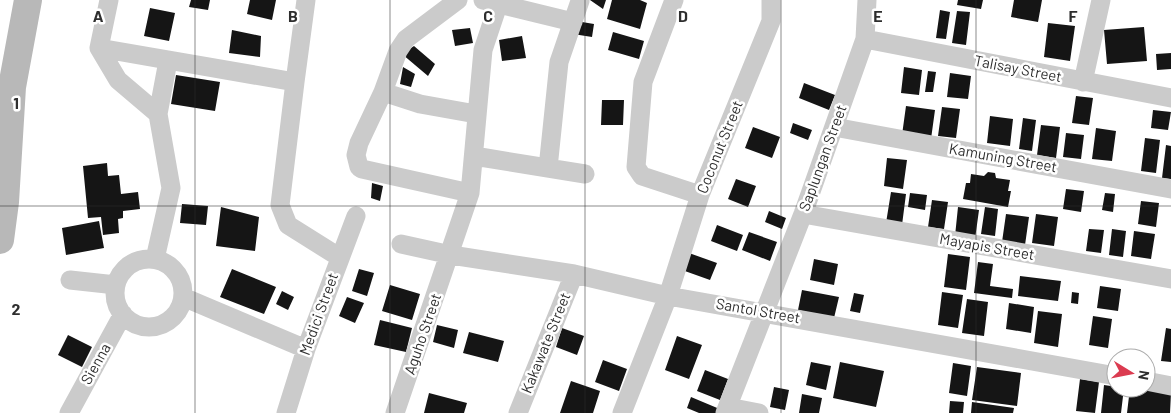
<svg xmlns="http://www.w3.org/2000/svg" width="1171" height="413" font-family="Barlow,sans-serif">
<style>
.building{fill:#151515}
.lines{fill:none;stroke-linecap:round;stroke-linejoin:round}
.street{stroke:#cbcbcb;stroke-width:19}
.secondary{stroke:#b8b8b8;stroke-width:28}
.grid{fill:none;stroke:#2e2e2e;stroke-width:1;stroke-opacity:0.55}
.labels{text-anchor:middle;stroke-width:5;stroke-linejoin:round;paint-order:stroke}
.street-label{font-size:15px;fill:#2e2e2e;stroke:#fff}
.grid-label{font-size:16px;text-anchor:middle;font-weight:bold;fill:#2e2e2e;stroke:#fff;stroke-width:5;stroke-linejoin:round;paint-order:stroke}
</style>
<rect width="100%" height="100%" fill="#fff"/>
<path class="building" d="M191,0H210L208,10L189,7Z
M250,0H276L272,20L247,14Z
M590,0H606L603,9Z
M612,0H640L647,3L640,29L607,19Z
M958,0H983L981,9L957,5Z
M1014,0H1042L1038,22L1011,17Z
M150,8L175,13L169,41L144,36Z
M940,10L950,12L946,39L936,38Z
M957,11L970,12L966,45L952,43Z
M576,21L594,24L592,37L573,34Z
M1048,23L1075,26L1070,61L1044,57Z
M1144,27L1147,61L1107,64L1104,30Z
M470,28L473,43L455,46L452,30Z
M232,30L261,36L260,57L229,53Z
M613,32L644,41L639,59L608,50Z
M522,36L526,58L502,61L499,40Z
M414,46L435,64L428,76L402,54Z
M1171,53V69L1157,70L1156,54Z
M403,67L415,74L411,87L400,84Z
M904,67L922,70L919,95L901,93Z
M928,71L936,72L933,92H925Z
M950,73L971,76L968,99L947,97Z
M176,75L220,82L215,111L171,104Z
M804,83L835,95L829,110L799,98Z
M1076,96L1093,98L1089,125L1072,123Z
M602,100H624L623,125H601Z
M906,106L935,110L931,139L902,135Z
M942,107L960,109L956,138L938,136Z
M1153,110L1171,112L1168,130L1151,128Z
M990,116L1013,119L1010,146L987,143Z
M1023,118L1036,120L1032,151L1019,149Z
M793,123L812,130L808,140L790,133Z
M1041,125L1060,127L1056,158L1037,155Z
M753,127L780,137L772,158L745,148Z
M1096,128L1116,131L1112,161L1092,159Z
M1066,133L1084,135L1081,159L1063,157Z
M1145,138L1160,140L1156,173L1141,171Z
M1166,145L1171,146V179L1162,178Z
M887,158L907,160L903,189L884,186Z
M107,163L108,176L119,175L121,194L138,192L140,209L123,211V218L118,219L119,233L103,235L101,217L88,218L83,166Z
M988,172L995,173L996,178L1010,180L1008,191H1011L1008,207L963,199L966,183H970L971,174L984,176Z
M736,179L756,186L748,207L728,199Z
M372,183L383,186L380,201L371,198Z
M1066,189L1084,191L1081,212L1063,209Z
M891,192L906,194L902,225L886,223Z
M910,193L927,195L925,210L908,207Z
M1105,193L1115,194L1113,212L1102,210Z
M932,200L948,202L944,229L928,227Z
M1141,201L1159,203L1156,227L1138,224Z
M182,204L208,206L206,225L180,223Z
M221,207L259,217L255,251L216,246Z
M958,207L979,210L975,239L955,236Z
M985,207L998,209L995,236L981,234Z
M769,211L786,218L782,229L765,222Z
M1006,214L1029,217L1025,245L1002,242Z
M1036,214L1058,217L1054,246L1032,243Z
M99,221L104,248L66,255L62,228Z
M717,225L743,235L737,251L711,241Z
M1089,229L1104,230L1101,253L1086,251Z
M1112,229L1126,231L1123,257L1109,255Z
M1134,231L1155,234L1151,259L1131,256Z
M749,232L777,242L770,261L742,250Z
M689,253L717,263L710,280L682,270Z
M948,254L970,257L966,290L944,287Z
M814,259L838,264L834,285L810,280Z
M978,262L993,264L990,286L1013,289L1012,298L974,293Z
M232,269L276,287L264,314L220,297Z
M359,269L374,273L367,296L352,291Z
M1020,276L1061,281L1058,301L1018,296Z
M390,285L420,294L412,320L382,311Z
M1100,286L1121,289L1118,311L1097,308Z
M802,290L839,297L834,318L798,310Z
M282,291L294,297L288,310L276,304Z
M942,292L963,295L958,328L938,325Z
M1072,292L1079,293L1078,304L1071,303Z
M854,293L864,295L860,313L850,311Z
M347,297L364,303L355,323L339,316Z
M967,299L988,302L984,336L962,333Z
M1009,303L1034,307L1031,333L1006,329Z
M1038,311L1062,314L1058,347L1034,343Z
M1093,316L1112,319L1108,348L1089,345Z
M380,320L412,328L406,352L374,345Z
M437,325L458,330L454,348L433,342Z
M562,328L584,336L577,355L556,347Z
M1166,328L1171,329V362L1161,361Z
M469,332L504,341L498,362L463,353Z
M68,335L92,347L82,367L58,355Z
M677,336L702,345L689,379L665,370Z
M603,360L627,369L619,391L595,382Z
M811,362L831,366L826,390L806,385Z
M840,362L884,371L876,407L833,398Z
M953,363L971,366L967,396L949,393Z
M977,367L1021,373L1017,406L972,400Z
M705,370L728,379L720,400L697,391Z
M1080,379L1099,382L1095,413L1076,411Z
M571,381L600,391L593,413H560Z
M1104,385L1124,388L1121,413H1101Z
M774,387L789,390L785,410L770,407Z
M1130,388L1171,393L1170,413H1127Z
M429,393L467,403L464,413H424Z
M802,394L822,398L819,413H799Z
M691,397L722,410L721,413H699L687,408Z
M950,401L964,402L963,413H949Z
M972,402L1014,408L1013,413H971Z"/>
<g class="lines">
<path class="street" d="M109,0L99,48L118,80L158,114
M458,0L406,39L398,51L383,92L359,143L356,155L359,167L362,169L470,193
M483,0L573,22
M674,0L643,82L636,167L642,176L700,195
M865,39L1171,98
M99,48L295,82L280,205L288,225L339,257
M295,82L306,0
M1083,82L1101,0
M383,92L420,104L476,114
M834,127L1171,189
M474,156L585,174
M548,168L559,62L580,1
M803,214L1171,279
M401,244L451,255L574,274L668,296L1116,376
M115 293a34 34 0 1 1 68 0a34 34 0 1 1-68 0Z
M155,259L171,188L158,114L168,61
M70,280L116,285
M183,297L306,349
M1146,381L1171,386
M728,407L759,413
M69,413L123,314
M286,413L306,349L356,216
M395,413L470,193L483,50L498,5
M518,413L574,274
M622,413L668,296L700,195L771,21V0
M725,413L803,214L865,39L867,0"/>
<path class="secondary" d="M0,240L5,202L12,87L28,0"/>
</g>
<path class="grid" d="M195,0V413M390,0V413M585,0V413M781,0V413M976,0V413M0,206H1171"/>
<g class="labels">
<g class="street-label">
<text transform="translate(1018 69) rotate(11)" y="5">Talisay Street</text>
<text transform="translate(720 147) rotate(-68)" y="5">Coconut Street</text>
<text transform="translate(823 158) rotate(-70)" y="5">Saplungan Street</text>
<text transform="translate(1003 158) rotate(10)" y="5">Kamuning Street</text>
<text transform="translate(987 247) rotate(10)" y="5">Mayapis Street</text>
<text transform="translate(758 311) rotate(10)" y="5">Santol Street</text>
<text transform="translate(319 314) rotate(-70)" y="5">Medici Street</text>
<text transform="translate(423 334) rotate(-71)" y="5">Aguho Street</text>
<text transform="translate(546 343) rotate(-68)" y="5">Kakawate Street</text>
<text transform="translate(96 364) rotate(-61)" y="5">Sienna</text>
</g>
</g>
<g class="grid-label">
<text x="98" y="22">A</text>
<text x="293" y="22">B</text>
<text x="488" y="22">C</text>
<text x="683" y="22">D</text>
<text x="878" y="22">E</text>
<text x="1073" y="22">F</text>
<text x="16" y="109">1</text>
<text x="16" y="315">2</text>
</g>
<g transform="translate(1131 373) rotate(100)"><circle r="24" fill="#ffffff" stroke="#ababab"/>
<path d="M0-4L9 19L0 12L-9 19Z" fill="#db3b50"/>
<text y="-8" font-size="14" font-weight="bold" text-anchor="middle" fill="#2e2e2e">N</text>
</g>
</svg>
